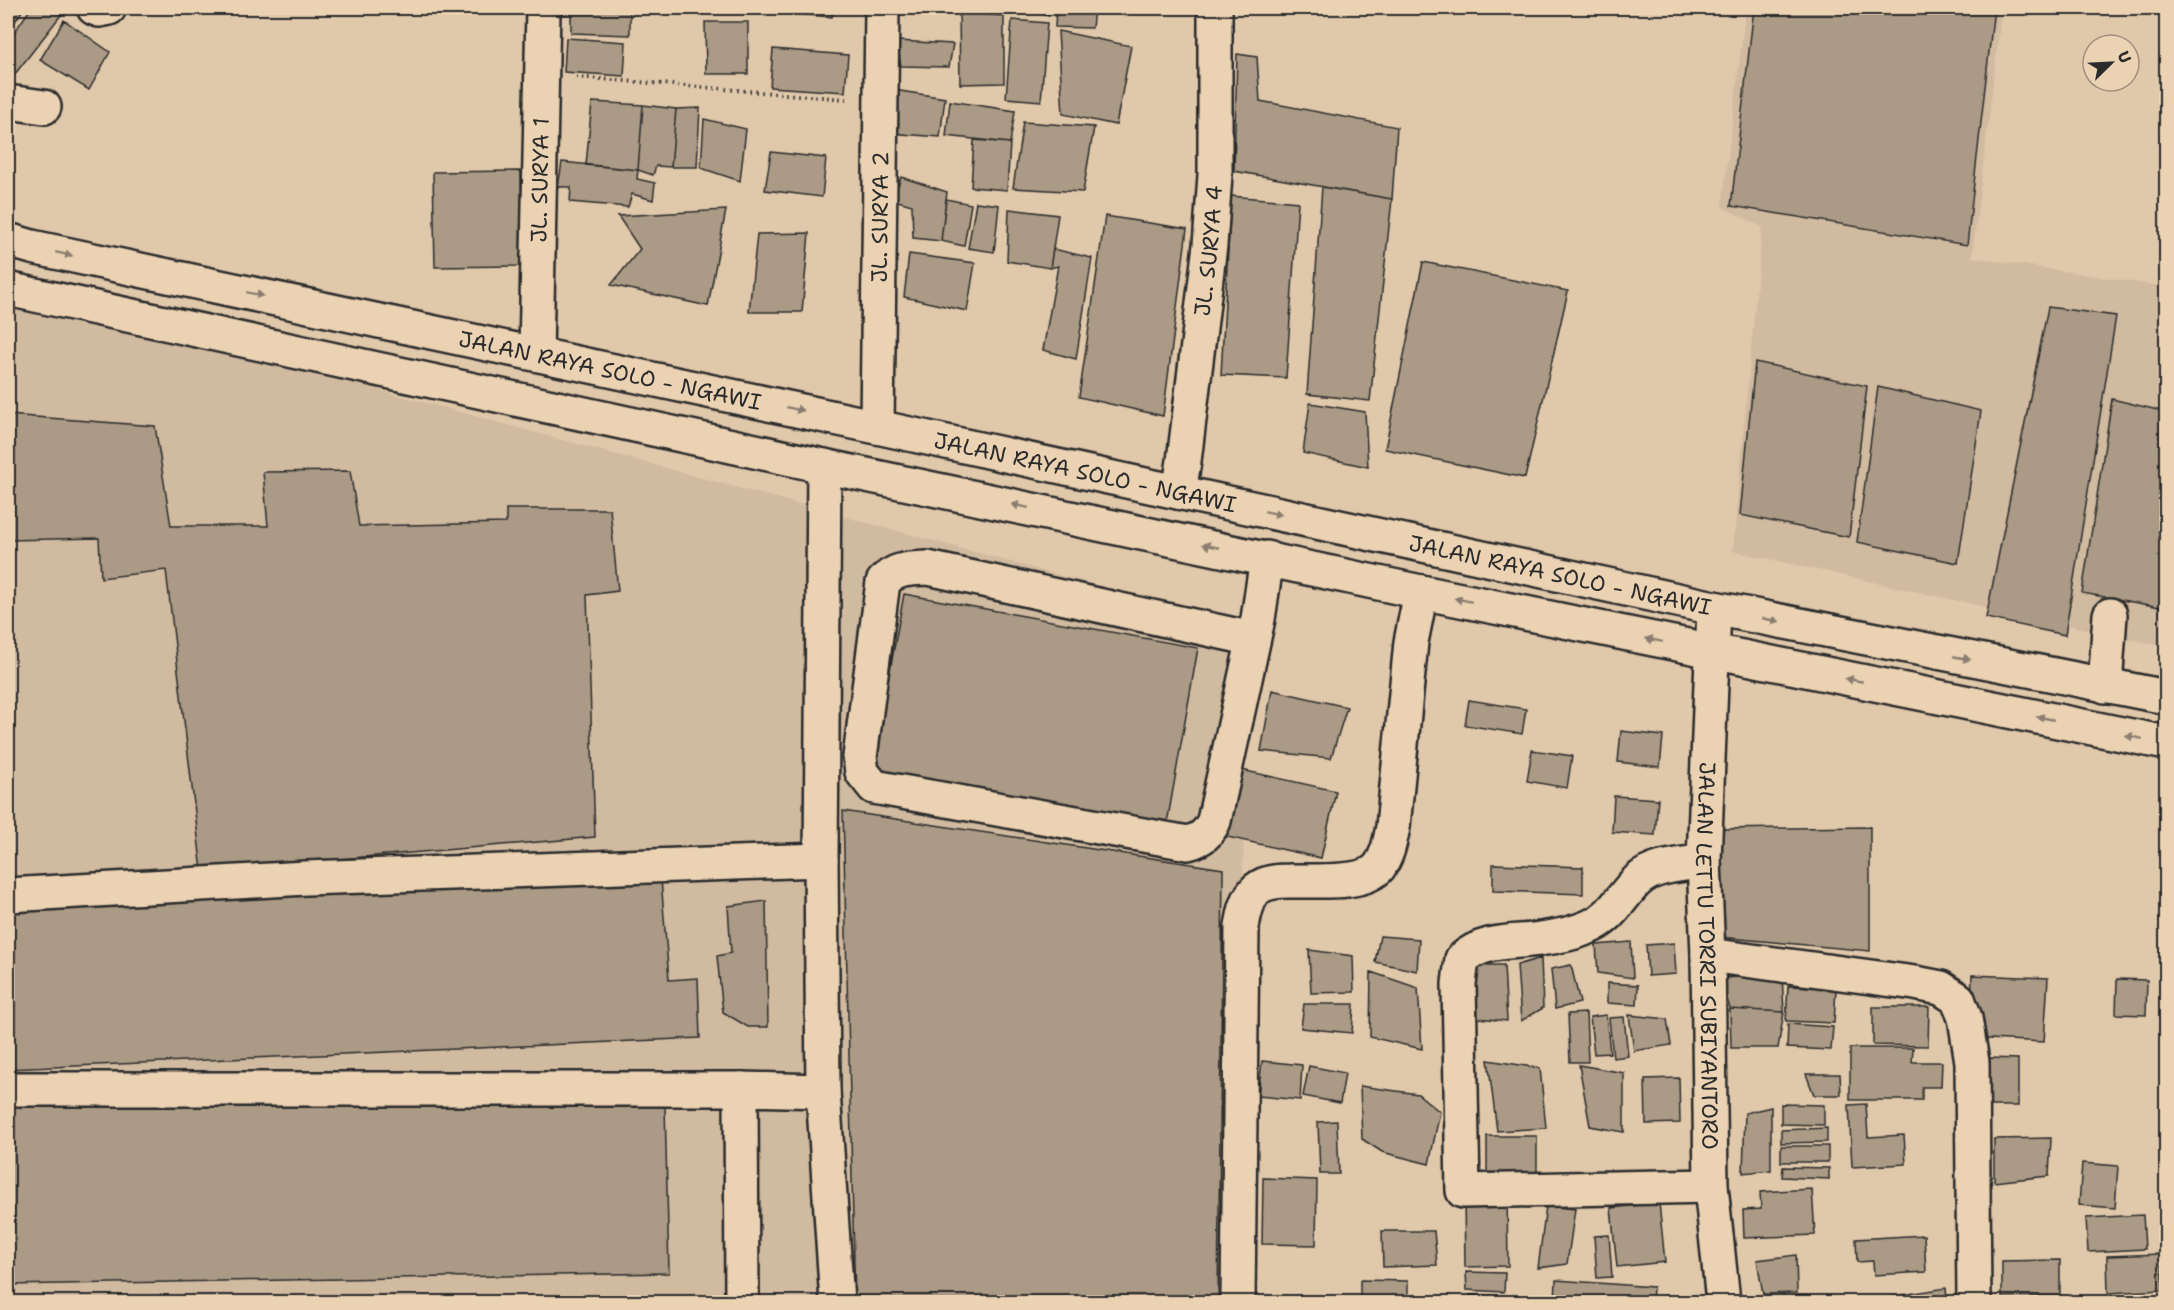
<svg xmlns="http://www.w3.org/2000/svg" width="2174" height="1310" font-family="'Shantell Sans',sans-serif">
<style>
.built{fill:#d0baa0}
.building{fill:#ab9a85;stroke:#2b2b2b;stroke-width:1.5}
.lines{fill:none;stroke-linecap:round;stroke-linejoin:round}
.minor-casing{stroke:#2b2b2b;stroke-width:38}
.major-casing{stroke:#2b2b2b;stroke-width:38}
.highway-casing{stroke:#2b2b2b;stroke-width:38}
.path{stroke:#2b2b2b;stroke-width:4;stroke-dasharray:1.5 4.5;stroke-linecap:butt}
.minor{stroke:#ebd2b3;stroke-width:33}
.major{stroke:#ebd2b3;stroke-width:33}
.highway{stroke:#ebd2b3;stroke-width:33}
.oneway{fill:#8b7e6f}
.labels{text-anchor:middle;stroke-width:4.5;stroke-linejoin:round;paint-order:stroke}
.street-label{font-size:22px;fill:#2b2b2b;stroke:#ebd2b3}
</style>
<rect width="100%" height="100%" fill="#e0c8ab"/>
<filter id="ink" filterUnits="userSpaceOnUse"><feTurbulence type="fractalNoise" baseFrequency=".0167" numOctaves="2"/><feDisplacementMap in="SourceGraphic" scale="12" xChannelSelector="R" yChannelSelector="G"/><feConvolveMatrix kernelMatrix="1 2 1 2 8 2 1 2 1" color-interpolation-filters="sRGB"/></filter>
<g filter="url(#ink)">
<path class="built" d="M1746,8H2002L1972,257L2166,287V647L1733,551L1762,227L1722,207Z
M8,289L1250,627L1241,927L1237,1302H8Z"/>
<path class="building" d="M8,8H24L8,32Z
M31,8H49L61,15L8,83V41Z
M571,8H630V35L571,33Z
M794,8H834L832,17L794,14Z
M1016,8H1049V16Z
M1056,8H1094L1092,28L1055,27Z
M1754,8H1994L1967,245L1731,206Z
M959,12L1004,16V83L960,84Z
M64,20L110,52L89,90L40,60Z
M1012,20L1047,23L1041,101L1006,98Z
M705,22H748V74H706Z
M1058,31L1131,46L1116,125L1063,114Z
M566,38L626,42L624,76L564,72Z
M897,41L953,44L949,67L901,66Z
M773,49L848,55L845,92L770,87Z
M1237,54L1257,57L1260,101L1397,127L1392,199L1234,171Z
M887,89L945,98L940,137L888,133Z
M950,101L1015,111L1010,143L946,136Z
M592,102L643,105L638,170L586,165Z
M643,105L676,109L671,167L656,166L653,175L638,170Z
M700,108L697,167H671L676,109Z
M704,119L746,129L740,181L701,168Z
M1023,122L1094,127L1083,192L1013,188Z
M974,140L1010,143L1007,190L971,187Z
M771,152L826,158L822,197L765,190Z
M562,162L638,170L637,179L655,183L653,200L632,194L628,207L570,202L571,187H558Z
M521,171L523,266L435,267L433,172Z
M901,177L947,192L941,241L913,238L912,205L894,200Z
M1322,187L1392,199L1370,401L1307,394Z
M1231,196L1298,202L1286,378L1221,375Z
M946,199L971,204L964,246L941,241Z
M976,202L999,205L994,252L968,248Z
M1009,209L1058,215L1050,268L1007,261Z
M726,210L708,306L611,285L640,249L618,216Z
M1105,216L1187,229L1163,416L1079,397Z
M809,233L802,312H749L757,234Z
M1053,249L1092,258L1076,359L1043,350L1058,266L1050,268Z
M909,254L975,263L967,311L904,297Z
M1423,262L1568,291L1525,478L1385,449Z
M2048,307L2116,316L2065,635L1986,618Z
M1755,362L1867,386L1849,537L1740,515Z
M1878,387L1981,411L1958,563L1857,542Z
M2112,399L2166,412V608L2082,593Z
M1310,403L1365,412L1368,467L1303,453Z
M8,415L155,426L171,526H268L263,472L350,471L359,526L506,523V509H610L618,591L587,595L595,837L202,871L166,570L101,578L99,538L8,540Z
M904,594L1198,648L1166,829L871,774Z
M1272,690L1347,707L1331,758L1261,751Z
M1469,700L1526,709L1522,734L1465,725Z
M1621,731L1663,736L1660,767L1618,762Z
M1532,750L1572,756L1567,788L1527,781Z
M1237,769L1336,791L1321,858L1223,836Z
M1614,796L1658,799L1655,835L1612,832Z
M843,811L1223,869L1218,1302H855Z
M1870,827V951L1719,937L1718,829Z
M1493,864L1583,867V894L1493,891Z
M661,879L669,980L698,978L700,1038L8,1069V899Z
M766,901L768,1027H748L723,1012L717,956L731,953L728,906Z
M1380,936L1419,939L1417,971L1375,962Z
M1631,942L1633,978L1598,973L1596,945Z
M1674,943L1676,974L1648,976L1646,945Z
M1309,950L1353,956L1354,992L1311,993Z
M1541,958L1543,1008L1521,1021L1517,965Z
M1474,965H1504L1507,1021L1478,1018Z
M1571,965L1580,1003L1555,1009L1551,969Z
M1371,972L1418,988L1422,1049L1370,1037Z
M1782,975L1784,1012L1730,1009L1721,978Z
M1972,975L2048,978L2044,1042L1970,1038Z
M2117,979L2147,980L2146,1015L2116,1014Z
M1607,983L1638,985L1637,1005L1607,1003Z
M1788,986L1836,988L1834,1023L1786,1021Z
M1304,1004H1354L1352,1033L1301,1028Z
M1873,1007H1929L1928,1046L1873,1045Z
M1730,1009L1784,1012L1778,1048H1731Z
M1586,1013L1588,1062H1570L1568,1014Z
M1606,1015L1610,1053L1594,1054L1590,1017Z
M1629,1015L1667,1019L1671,1045L1634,1051Z
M1624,1017L1628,1056L1613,1058L1609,1018Z
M1788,1024L1833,1027L1831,1050L1787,1048Z
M1850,1048H1913L1912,1062H1942L1941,1087H1922V1100H1850Z
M1988,1058L2018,1059V1106H1988Z
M1488,1060L1540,1068L1546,1128L1497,1131Z
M1262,1061L1302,1065L1300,1100L1258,1096Z
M1579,1065L1624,1073V1132L1590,1126Z
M1309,1066L1345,1073L1340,1103L1303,1096Z
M1806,1074H1840L1841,1095H1814Z
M1679,1078L1680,1123L1646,1124L1645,1079Z
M1360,1086L1418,1094L1440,1112L1429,1164L1382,1152L1362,1139Z
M8,1097L665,1105L669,1273L8,1285Z
M1781,1104L1824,1105V1125L1781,1124Z
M1866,1104L1868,1137L1904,1135L1906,1164L1852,1167L1849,1105Z
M1771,1107V1170L1743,1173L1745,1113Z
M1337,1121L1339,1174H1320L1318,1122Z
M1827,1128V1142L1781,1143V1130Z
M1487,1136H1537V1172L1487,1173Z
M2051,1138L2049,1176L1994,1182V1139Z
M1781,1146H1828V1162H1781Z
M2082,1163L2118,1166L2115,1208L2079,1205Z
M1783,1167L1829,1168V1179L1782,1177Z
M1263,1178L1317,1180L1316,1245L1262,1244Z
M1812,1189L1815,1235L1744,1238L1743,1210L1761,1209L1760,1192Z
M1507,1196L1508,1266L1465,1267L1464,1197Z
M1659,1203L1665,1262L1617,1267L1611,1208Z
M1546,1206L1575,1209L1567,1264L1538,1268Z
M2143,1215L2145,1249L2088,1252L2086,1218Z
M1382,1231H1434L1437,1265L1383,1267Z
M1609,1235L1612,1277L1597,1278L1594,1236Z
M1924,1235L1926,1272L1874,1275L1873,1261L1857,1262L1856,1239Z
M2162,1254L2163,1290L2108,1293L2107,1256Z
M1796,1255L1797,1293L1763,1294L1757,1260Z
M2060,1260V1296L2002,1297V1261Z
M1466,1272L1505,1273L1504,1292L1467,1290Z
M1360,1280L1408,1281V1302H1360Z
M1556,1280L1653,1287L1652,1302H1555Z
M1946,1288L1947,1302H1858Z
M1470,1295L1511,1296L1512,1302H1470Z
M2068,1298V1302H1996Z"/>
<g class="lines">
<g class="minor-casing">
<g id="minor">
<path d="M94,8L99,10L109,8"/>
<path d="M8,102L44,107"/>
<path id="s1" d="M536,354L543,8"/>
<path id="s2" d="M877,427L882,8"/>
<path d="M824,466L821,860L823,1091L837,1302"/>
<path id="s3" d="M1179,492L1184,461L1210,245L1215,175V8"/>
<path d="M1253,639L928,568C910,569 895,568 883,582L860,757L862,772L874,787L1188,843C1202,839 1208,834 1214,821L1258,619L1267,558"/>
<path d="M2105,686L2110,615"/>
<path d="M1704,861C1683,865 1655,865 1638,880C1621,896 1613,917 1589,927C1575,933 1556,937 1540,939C1513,943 1484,939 1462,959L1459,984L1463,1191L1711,1186"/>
<path d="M8,895L306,878L821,860"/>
<path d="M1708,955L1915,983L1941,988L1958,999L1965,1018L1972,1062L1974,1302"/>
<path d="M18,1089H741"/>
<path d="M742,1302L741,1089L823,1091"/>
<path d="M1238,1302L1242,927C1244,915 1246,902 1254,892C1262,882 1277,881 1289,881C1312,880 1363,886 1379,867C1388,855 1390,841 1393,827L1411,642L1421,592"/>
</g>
</g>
<g class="major-casing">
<g id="major">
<path id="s4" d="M1714,608L1704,861L1708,955L1711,1186L1723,1302"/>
</g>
</g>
<g class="highway-casing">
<g id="highway">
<path id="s5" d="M8,240L32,247L877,427L1714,608L2166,697"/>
<path d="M8,289L824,466L1421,592L2166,743"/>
</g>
</g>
<path class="path" d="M576,77L846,99"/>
<use href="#minor" class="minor"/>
<use href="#major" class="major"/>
<use href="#highway" class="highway"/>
</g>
<defs><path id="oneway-solid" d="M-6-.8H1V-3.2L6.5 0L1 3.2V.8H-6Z" transform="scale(1.5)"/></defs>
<g class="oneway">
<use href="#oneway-solid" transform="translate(64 254) rotate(12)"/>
<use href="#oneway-solid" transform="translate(255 294) rotate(12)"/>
<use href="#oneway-solid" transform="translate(795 409) rotate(12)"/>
<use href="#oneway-solid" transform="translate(1020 506) rotate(-168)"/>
<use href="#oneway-solid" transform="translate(1273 513) rotate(12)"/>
<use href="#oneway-solid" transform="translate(1211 546) rotate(-168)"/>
<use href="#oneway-solid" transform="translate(1463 600) rotate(-168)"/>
<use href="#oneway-solid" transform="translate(1771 620) rotate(11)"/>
<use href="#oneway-solid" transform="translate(1654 640) rotate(-168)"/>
<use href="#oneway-solid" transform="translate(1962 658) rotate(11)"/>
<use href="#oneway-solid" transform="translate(1854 680) rotate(-169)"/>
<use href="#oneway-solid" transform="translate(2045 718) rotate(-169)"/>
<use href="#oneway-solid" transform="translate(2134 737) rotate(-168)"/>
</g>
</g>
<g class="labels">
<g class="street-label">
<text dy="8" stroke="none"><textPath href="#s1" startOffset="174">JL. SURYA 1</textPath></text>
<text dy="8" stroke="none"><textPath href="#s2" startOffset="210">JL. SURYA 2</textPath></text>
<text dy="8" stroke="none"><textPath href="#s3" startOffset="243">JL. SURYA 4</textPath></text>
<text dy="8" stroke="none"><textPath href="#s5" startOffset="616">JALAN RAYA SOLO - NGAWI</textPath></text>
<text dy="8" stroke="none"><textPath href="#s5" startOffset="1102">JALAN RAYA SOLO - NGAWI</textPath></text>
<text dy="8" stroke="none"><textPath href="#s5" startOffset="1588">JALAN RAYA SOLO - NGAWI</textPath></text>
<text dy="8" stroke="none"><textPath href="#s4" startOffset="348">JALAN LETTU TORRI SUBIYANTORO</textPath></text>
</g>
</g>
<rect width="2174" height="1310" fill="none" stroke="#ebd2b3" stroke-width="30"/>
<rect x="15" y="15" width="2144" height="1280" fill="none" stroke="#2b2b2b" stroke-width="2" filter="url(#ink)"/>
<g transform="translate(2111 63) rotate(66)"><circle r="28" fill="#ebd2b3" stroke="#9e8f7d" stroke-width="1.5"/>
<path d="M0-4.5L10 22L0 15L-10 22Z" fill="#2b2b2b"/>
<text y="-9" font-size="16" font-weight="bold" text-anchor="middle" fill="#2b2b2b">U</text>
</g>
</svg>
